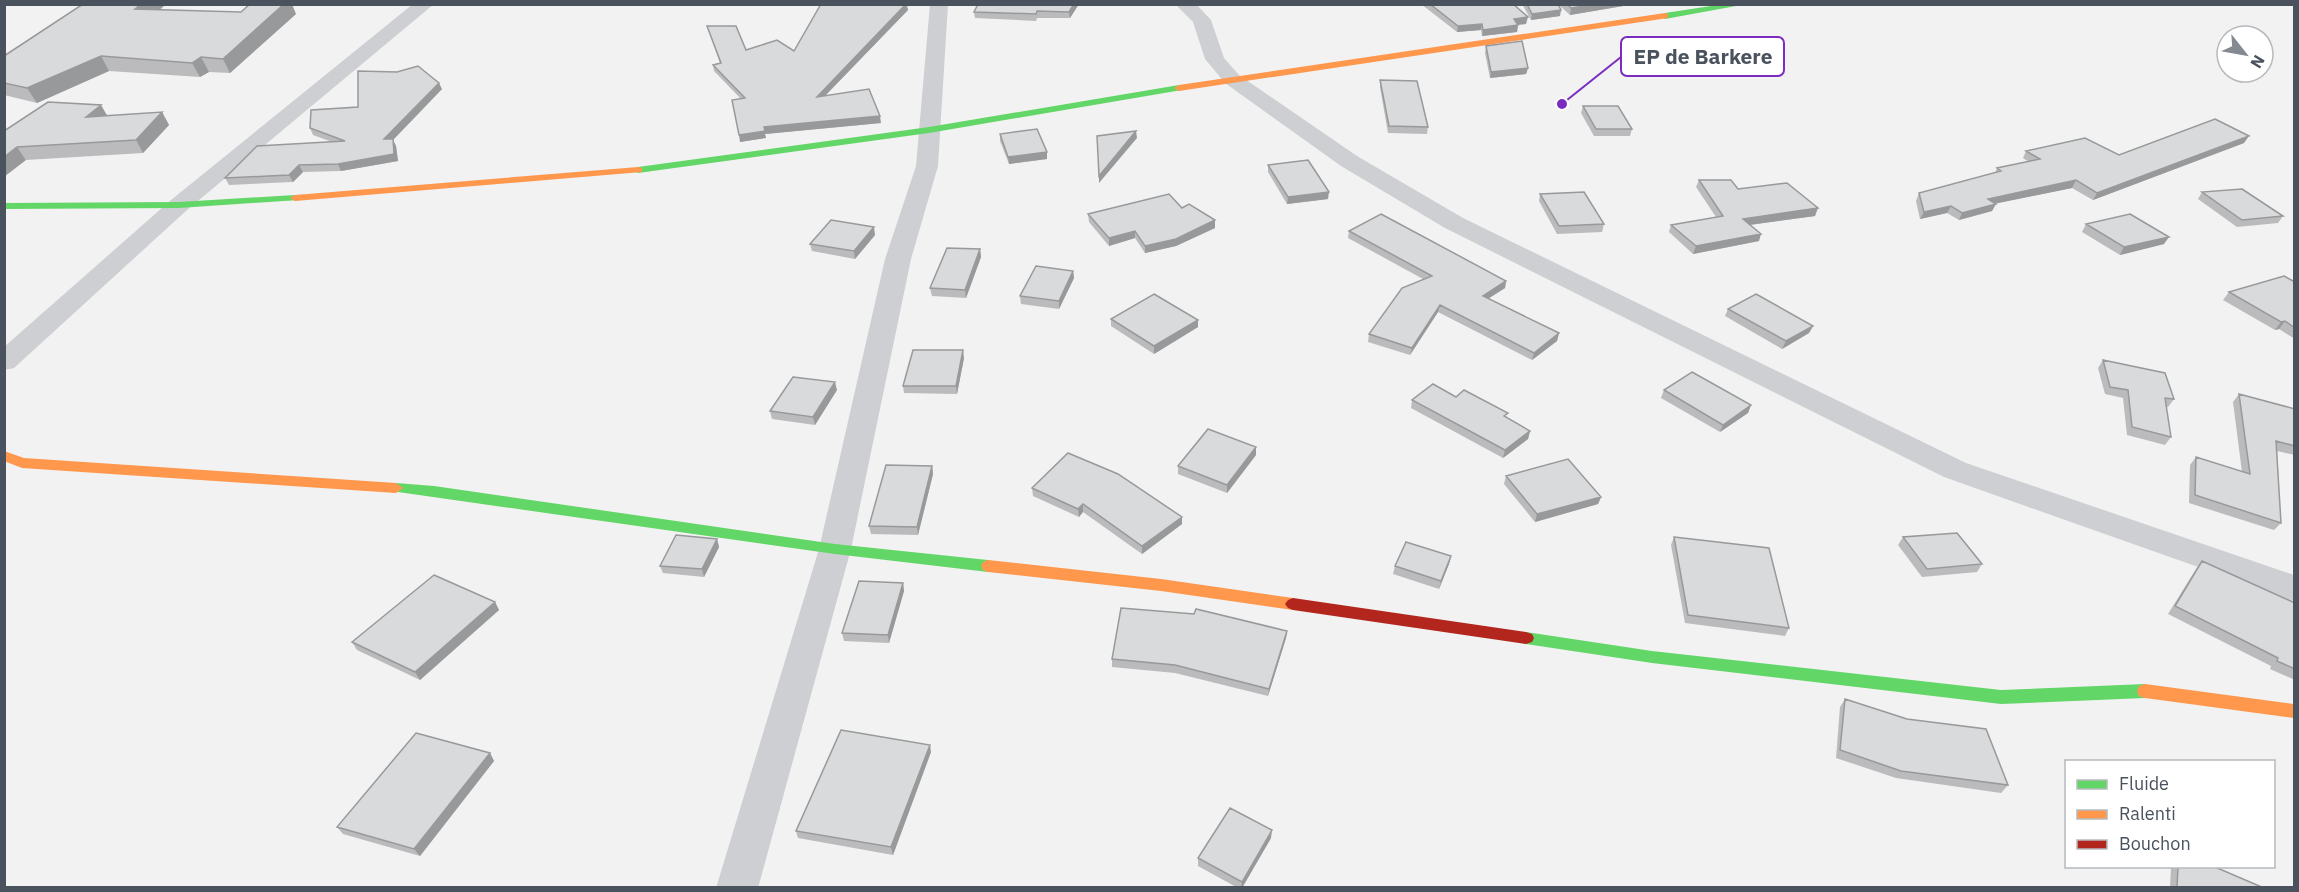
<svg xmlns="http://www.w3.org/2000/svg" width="2299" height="892" font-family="'IBM Plex Sans',sans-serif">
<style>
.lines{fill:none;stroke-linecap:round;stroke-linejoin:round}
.street{fill:#cdcfd2;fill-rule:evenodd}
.fast{fill:#63d668;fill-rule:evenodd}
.slow{fill:#ff974d;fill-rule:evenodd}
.jam{fill:#b3261e;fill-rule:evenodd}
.wall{fill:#bbbbbd}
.shaded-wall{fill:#98999a}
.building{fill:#d9dadc;stroke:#98999a;stroke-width:1.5}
.leader{fill:none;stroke:#7b2cbf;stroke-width:2}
.callout-dot{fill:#7b2cbf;stroke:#fff;stroke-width:2}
.callout{fill:#fff;stroke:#7b2cbf;stroke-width:2}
.callout-label{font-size:21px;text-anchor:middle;font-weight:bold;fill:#49525d}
</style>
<rect width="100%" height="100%" fill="#f2f2f2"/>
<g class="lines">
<path class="street" d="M413,4H434L187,210L14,368L4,370V347L171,200Z
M930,4H948L938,166L911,259L851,549L758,888H716L819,549L885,259L916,166Z
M1175,4H1196L1211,20L1224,58L1239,75L1357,156L1463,218L1966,463L2294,575V601L1944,477L1445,228L1341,166L1225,83L1205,59L1193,22Z"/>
<path class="fast" d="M1724,4H1747L1665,19L1661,16L1665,13Z
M1179,85L1184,88L1182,90L929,133L638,173L633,170L638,167L929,127Z
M295,195L300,198L299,200L179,208L4,209V203L179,202Z
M396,483L434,486L835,544L988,560L993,562L995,566L993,570L988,572L835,554L391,491L389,488Z
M1526,632L1652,651L2001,690L2145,684L2151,686L2153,691L2151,696L2145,698L2001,704L1652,663L1526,644L1520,642L1518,638L1520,634Z"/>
<path class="slow" d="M1665,13L1668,14V18L1179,91L1174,88L1179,85Z
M638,167L642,168V172L295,201L290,198L295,195Z
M4,451L24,458L396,483L403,488L396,493L22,468L4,461Z
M988,560L1161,579L1293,598L1298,600L1301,604L1298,608L1293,610L1161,591L988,572L983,570L981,566L983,562Z
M2145,684L2294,704V718L2145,698L2139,696L2137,691L2139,686Z"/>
<path class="jam" d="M1293,598L1526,632L1532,634L1534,638L1532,642L1526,644L1293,610L1288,608L1285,604L1288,600Z"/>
</g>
<path class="wall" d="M83,4H166L160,10L296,14L230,73L209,72L200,77L109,71L37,103L4,95V56Z
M821,4H855V5L907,4L908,10L826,95L881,123L765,134L766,138L740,142L741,99L714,71L713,65L720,63L707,26L746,50L794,51Z
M978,4H1079L1070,18H1037L1036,21L975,18L974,12Z
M1421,4H1513L1526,24L1518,25L1517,32L1482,36L1481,30L1457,32Z
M1522,4H1635L1570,15L1559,5L1560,16L1531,20Z
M1486,46L1528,68L1526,74L1490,78L1485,53Z
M1380,80L1428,127L1427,134L1388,133L1380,87Z
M442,89L393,140L396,146L398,161L341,171L303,172L293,182L229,185L225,178L332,142L313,135L310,128Z
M1583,106L1632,129L1630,136H1594L1581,113Z
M162,112L169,125L143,153L26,160L4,131L107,116Z
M1000,134L1047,152V159L1009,164L1000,141Z
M2244,143L2093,200L2072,188L1996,203L1992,211L1959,220L1947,213L1920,219L1916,201L1919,193L1995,173L1997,168L2029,162L2023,158L2026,151L2119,155Z
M1268,165L1328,199L1287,204L1268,172Z
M1699,180L1738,189L1815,216L1750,225L1759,241L1693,254L1669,232L1671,225L1716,217L1696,187Z
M2202,192L2283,216L2278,223L2237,227L2198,199Z
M1540,194L1604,224L1602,232L1557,234L1539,201Z
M1182,208L1215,220V228L1176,246L1145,253L1135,238L1109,246L1089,222L1088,214Z
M2086,224L2164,244L2120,255L2082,232Z
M1349,231L1506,281L1505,288L1488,299L1559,333L1557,341L1532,360L1438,312L1410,355L1368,342L1369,334L1423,279L1348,238Z
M875,235L855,259L812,251L810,244Z
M980,249L981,257L966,298L932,296L930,288Z
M1073,271L1074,278L1059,309L1021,304L1020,296Z
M2295,282V339L2279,329L2275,330L2223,300L2229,292Z
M1728,309L1813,326L1809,333L1782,349L1725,316Z
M1111,319L1198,320V327L1154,354L1111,326Z
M964,358L957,394L904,393L903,386Z
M2103,360L2174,399L2168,407H2166L2171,437L2165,445L2127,435L2123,398L2105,394L2098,368Z
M837,390L815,425L772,419L770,411Z
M1664,390L1751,405L1748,413L1720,432L1661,398Z
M2239,394L2295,409V455L2277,451L2281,523L2274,530L2189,503L2190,465L2196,457L2242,472L2233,402Z
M1456,397L1507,418L1530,431L1528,439L1503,458L1411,408L1412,400Z
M1256,447V455L1227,493L1178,474V466Z
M932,466L933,474L918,535L871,534L869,526Z
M1506,476L1601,497L1598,504L1535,522L1504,484Z
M1032,488L1182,524L1142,554L1083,512L1079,517L1033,496Z
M1674,537L1789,628L1785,636L1685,623L1671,545Z
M1903,537L1982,564L1977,572L1922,577L1898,545Z
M717,539L719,547L704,577L663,573L660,566Z
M1451,556L1449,564L1439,589L1393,574L1395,566Z
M2202,561L2295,603V680L2270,669L2271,666L2168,614L2196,569Z
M903,583L904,591L889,643L844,641L842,633Z
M495,602L499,610L420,680L357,650L352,642Z
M1287,631L1286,638L1268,696L1175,673L1112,667V659Z
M1845,699L2008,785L2001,793L1896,778L1836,758L1840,707Z
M931,752L893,855L798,838L796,831Z
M490,753L494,761L420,856L343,834L337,827Z
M1271,838L1242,888H1238L1198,866V858Z
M2171,867H2215L2264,888H2170Z"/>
<path class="shaded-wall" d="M141,4H166L143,23L135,9Z
M284,4H292L296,14L230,73L223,59Z
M906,4L908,10L818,103L817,97Z
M1074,4H1079L1070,18L1069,12Z
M1596,4H1635L1570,15L1571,8Z
M1561,10L1560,16L1531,20L1532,14Z
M1528,17L1526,24L1513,25L1514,19Z
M1482,24L1481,30L1457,32L1458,26Z
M1518,25L1517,32L1482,36L1483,30Z
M101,56L109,71L37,103L27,88Z
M201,57L209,72L200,77L192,63Z
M1528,68L1526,74L1490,78L1491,72Z
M439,83L442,89L393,140L396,146L398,161L341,171L338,164L384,139Z
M101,105L108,117H86Z
M162,112L169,125L143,153L136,140Z
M880,116L881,123L765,134L766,138L740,142L739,135L764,127Z
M1136,131L1137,138L1099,183V176Z
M2249,136L2244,143L2093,200L2097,193Z
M17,147L26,160L4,177V157Z
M1047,152V159L1009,164L1008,157Z
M299,165L303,172L293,182L289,175Z
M2076,180L2072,188L1984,206L1988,199Z
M1329,192L1328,199L1287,204L1288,197Z
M1996,204L1992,211L1959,220L1962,213Z
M1951,206L1947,213L1920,219L1924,212Z
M1818,208L1815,216L1741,226L1743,219Z
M1215,220V228L1176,246L1145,253V246Z
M874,227L875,235L855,259L854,251Z
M1135,231V238L1109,246V238Z
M1761,234L1759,241L1693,254L1696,246Z
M2169,237L2164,244L2120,255L2124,247Z
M980,249L981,257L966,298L965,290Z
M1073,271L1074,278L1059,309V301Z
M1506,281L1505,288L1481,303L1483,296Z
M1440,305L1438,312L1410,355L1412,348Z
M1198,320V327L1154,354V346Z
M2285,321L2279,329L2275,330L2281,322Z
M1813,326L1809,333L1782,349L1786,341Z
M1559,333L1557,341L1532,360L1534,353Z
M963,350L964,358L957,394L956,386Z
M835,382L837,390L815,425L813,417Z
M1751,405L1748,413L1720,432L1723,425Z
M1530,431L1528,439L1503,458L1505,450Z
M1256,447V455L1227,493V485Z
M932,466L933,474L918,535L917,527Z
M1601,497L1598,504L1535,522L1537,514Z
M1083,504V512L1079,517L1078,509Z
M1182,517V524L1142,554V546Z
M717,539L719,547L704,577L702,569Z
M1451,556L1449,564L1439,589L1441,581Z
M903,583L904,591L889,643L888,635Z
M495,602L499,610L420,680L415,672Z
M1287,631L1286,638L1268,696L1269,689Z
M930,745L931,752L893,855L891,847Z
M490,753L494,761L420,856L414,849Z
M1272,830L1271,838L1242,888H1241L1242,882Z"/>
<path class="building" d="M83,4H141L135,9L241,12L250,4H284L223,59L201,57L192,63L101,56L27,88L4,83V56Z
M821,4H854V5L906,4L817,97L869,89L880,116L764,127L765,131L739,135L732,100L745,98L713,65L721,63L707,26H736L746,50L777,40L794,51Z
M978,4H1074L1069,12L1037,11L1036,14L974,12Z
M1430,4H1513L1528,17L1514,19L1518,25L1483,30L1482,24L1458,26Z
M1527,4H1558L1561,10L1532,14Z
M1567,4H1596L1571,8Z
M1522,41L1528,68L1491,72L1486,46Z
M418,66L439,83L384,139H393L394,154L338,164L299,165L289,175L225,178L257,146L345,141L310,128L311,110L358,107V71L397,72Z
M1380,80L1417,81L1428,127L1389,126Z
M48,102L101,105L86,117L162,112L136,140L17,147L4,157V131Z
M1583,106H1618L1632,129H1596Z
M2215,119L2249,136L2097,193L2076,180L1988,199L1996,204L1962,213L1951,206L1924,212L1919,193L2001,171L1997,168L2040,159L2026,151L2085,138L2119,155Z
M1037,129L1047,152L1008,157L1000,134Z
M1136,131L1099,176L1097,136Z
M1308,160L1329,192L1288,197L1268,165Z
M1699,180H1731L1738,189L1787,183L1818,208L1743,219L1761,234L1696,246L1671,225L1723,216Z
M2242,189L2283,216L2242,220L2202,192Z
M1584,192L1604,224L1559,226L1540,194Z
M1169,194L1182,208L1189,204L1215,220L1176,239L1145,246L1135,231L1109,238L1088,214Z
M1381,214L1506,281L1483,296L1559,333L1534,353L1440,305L1412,348L1369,334L1402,288L1432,276L1349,231Z
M2130,214L2169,237L2124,247L2086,224Z
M831,220L874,227L854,251L810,244Z
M947,248L980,249L965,290L930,288Z
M1036,266L1073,271L1059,301L1020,296Z
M2284,276L2295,282V328L2285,321L2281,322L2229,292Z
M1154,294L1198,320L1154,346L1111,319Z
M1756,294L1813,326L1786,341L1728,309Z
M913,350H963L956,386H903Z
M2103,360L2165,373L2174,399L2165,398L2171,437L2132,427L2128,390L2110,387Z
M1692,372L1751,405L1723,425L1664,390Z
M793,377L835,382L813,417L770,411Z
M1433,384L1456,397L1464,390L1508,413L1504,416L1530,431L1505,450L1412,400Z
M2239,394L2295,409V446L2276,441L2281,523L2195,495L2196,457L2250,474Z
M1208,429L1256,447L1227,485L1178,466Z
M1068,453L1118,474L1182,517L1142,546L1083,504L1078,509L1032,488Z
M1568,459L1601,497L1537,514L1506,476Z
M886,465L932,466L917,527L869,526Z
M1957,533L1982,564L1927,569L1903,537Z
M676,535L717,539L702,569L660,566Z
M1674,537L1769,548L1789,628L1688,615Z
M1406,542L1451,556L1441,581L1395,566Z
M2202,561L2295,603V669L2277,661L2278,658L2175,606Z
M434,575L495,602L415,672L352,642Z
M859,581L903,583L888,635L842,633Z
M1121,608L1194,614L1196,609L1287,631L1269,689L1175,665L1112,659Z
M1845,699L1907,719L1986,729L2008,785L1901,771L1840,750Z
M841,730L930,745L891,847L796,831Z
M416,733L490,753L414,849L337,827Z
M1230,808L1272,830L1242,882L1198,858Z
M2178,867H2215L2264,888H2177Z"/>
<path class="leader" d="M1562 104L1621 57"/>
<circle class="callout-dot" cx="1562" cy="104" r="6"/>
<rect class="callout" x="1621" y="37" width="163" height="39" rx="6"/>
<g class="callout-label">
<text x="1703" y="64">EP de Barkere</text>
</g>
<rect width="2299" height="892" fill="none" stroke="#49525d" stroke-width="12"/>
<rect x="2065" y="760" width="210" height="108" fill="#ffffff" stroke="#b6babe" stroke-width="1.5"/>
<rect x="2077" y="780" width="30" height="9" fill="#63d668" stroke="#b6babe" stroke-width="1.5"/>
<text x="2119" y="790" font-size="18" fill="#49525d">Fluide</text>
<rect x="2077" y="810" width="30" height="9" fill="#ff974d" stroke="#b6babe" stroke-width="1.5"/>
<text x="2119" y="820" font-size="18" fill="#49525d">Ralenti</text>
<rect x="2077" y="840" width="30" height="9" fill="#b3261e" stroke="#b6babe" stroke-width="1.5"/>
<text x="2119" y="850" font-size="18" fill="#49525d">Bouchon</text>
<g transform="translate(2245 54) rotate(121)"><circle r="28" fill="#ffffff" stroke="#b6babe" stroke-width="1.5"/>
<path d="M0-4.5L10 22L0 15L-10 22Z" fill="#848a91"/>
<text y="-9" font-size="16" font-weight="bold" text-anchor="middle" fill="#49525d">N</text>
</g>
</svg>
